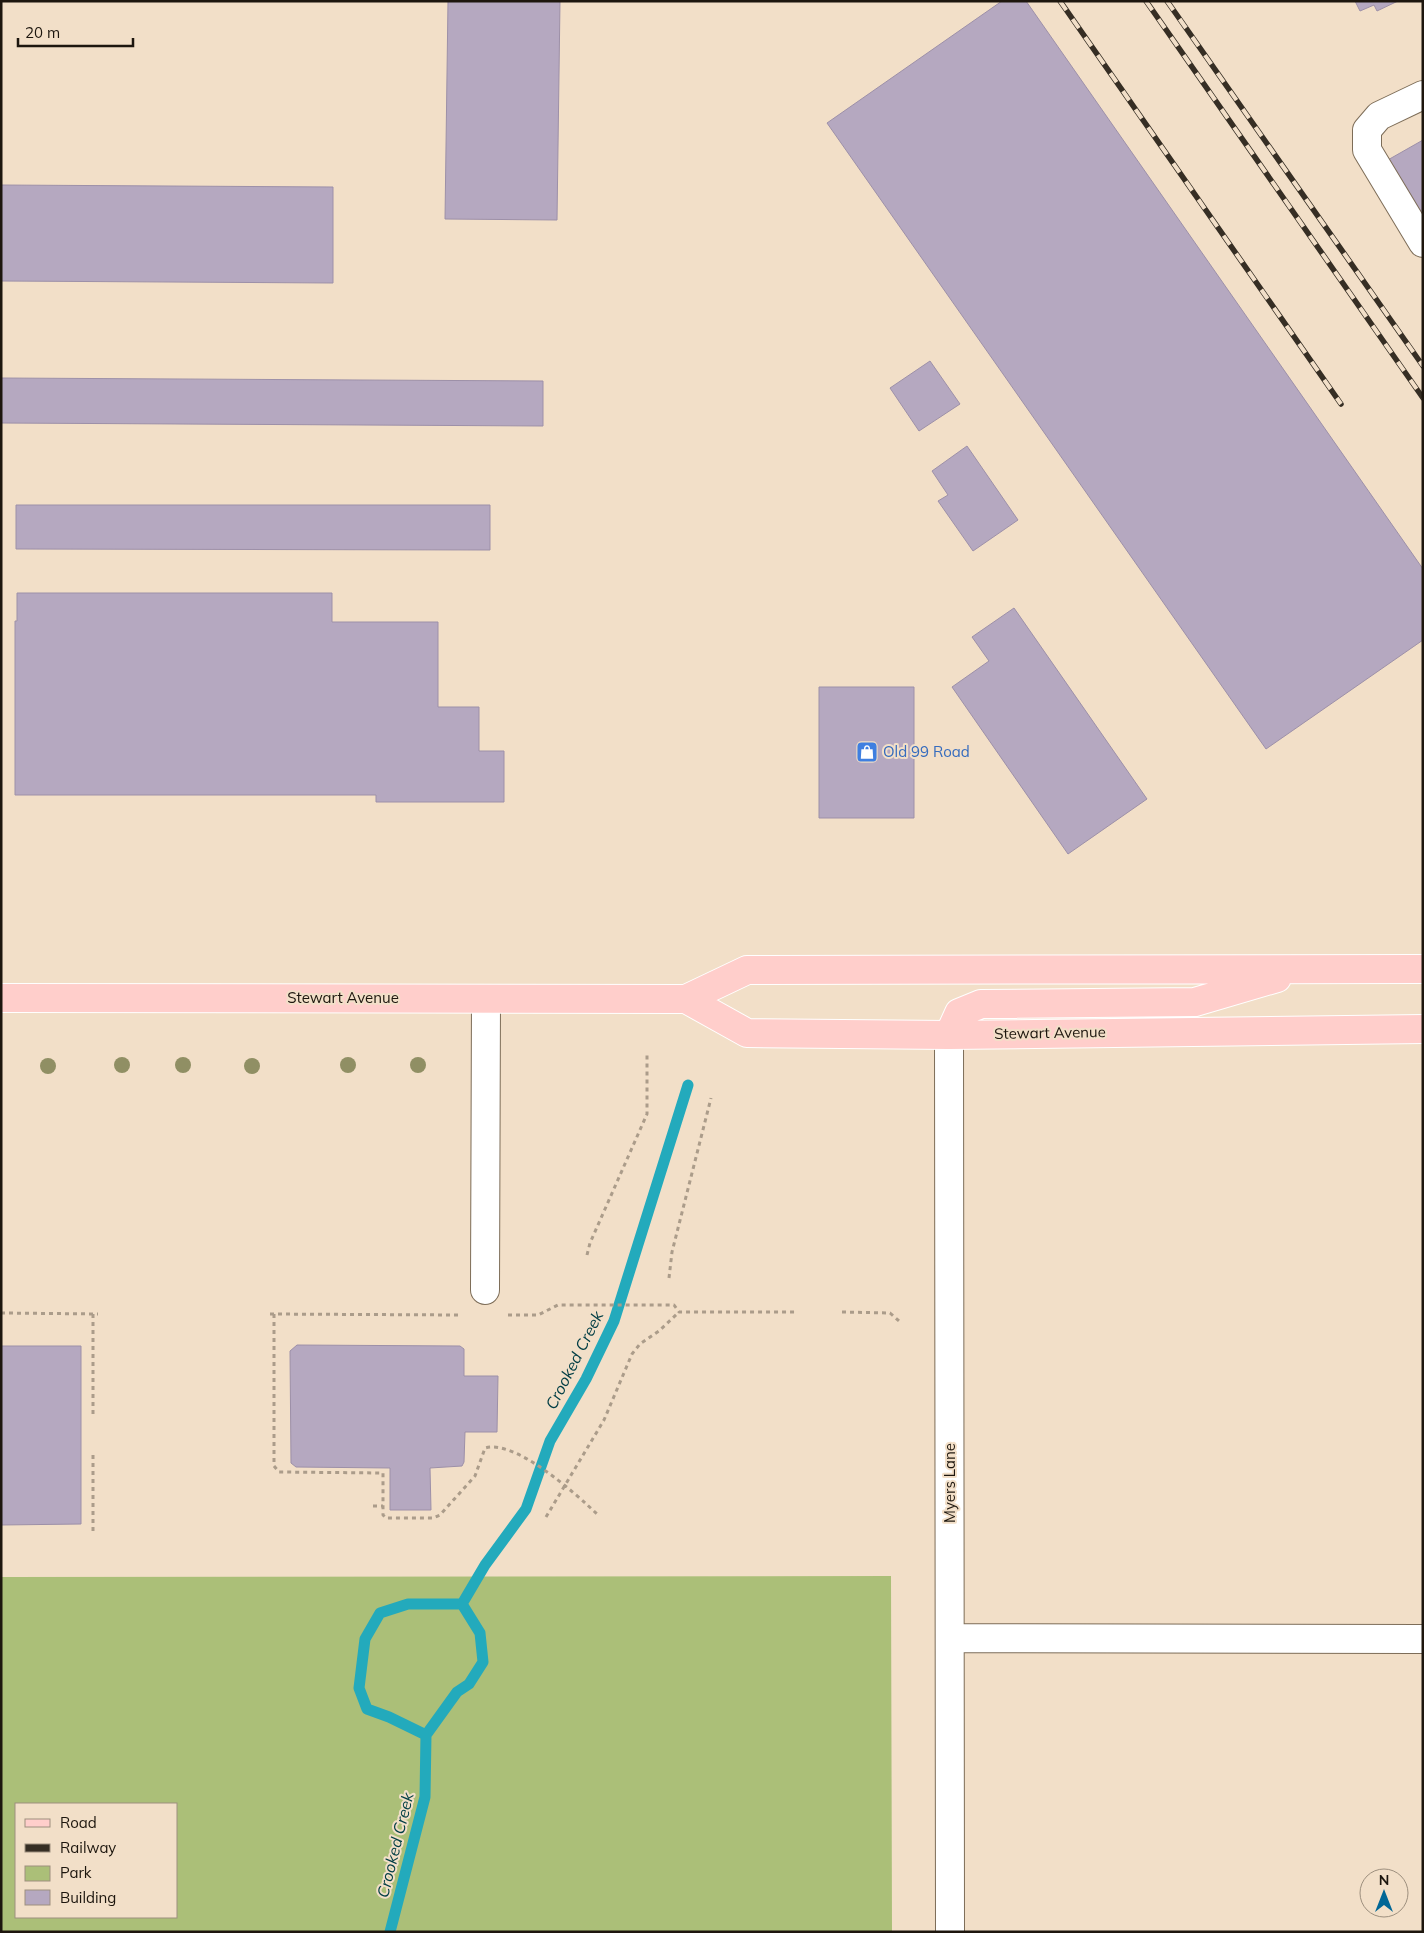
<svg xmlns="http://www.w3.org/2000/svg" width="1424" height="1933" font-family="Mulish,sans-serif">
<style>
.green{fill:#abbf78;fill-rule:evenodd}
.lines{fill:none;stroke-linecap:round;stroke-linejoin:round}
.stream{stroke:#23aabc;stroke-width:11}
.building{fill:#b5a8c0;stroke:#9d90a8}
.minor-casing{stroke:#7d6d58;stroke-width:30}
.major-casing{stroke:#fff;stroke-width:30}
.path{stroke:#ab9c8a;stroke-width:3;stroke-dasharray:4 4;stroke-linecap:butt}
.minor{stroke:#fff;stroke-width:28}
.major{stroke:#ffcecb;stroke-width:28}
.rail-casing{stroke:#362e24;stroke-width:5.5}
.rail{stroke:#f2dfc8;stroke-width:4;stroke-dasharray:11;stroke-linecap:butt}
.tree{fill:#908f64}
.labels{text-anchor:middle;stroke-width:4;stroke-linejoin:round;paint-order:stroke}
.shop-label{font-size:15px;fill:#366cbe;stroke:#f2dfc8;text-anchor:start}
.street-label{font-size:15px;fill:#1d160e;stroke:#f2dfc8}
.water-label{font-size:16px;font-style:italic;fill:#013d44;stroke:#f2dfc8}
</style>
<rect width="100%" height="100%" fill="#f2dfc8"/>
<path class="green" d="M891,1576L892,1932H1V1577ZM16,1804H176V1917H16Z"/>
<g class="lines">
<path class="stream" d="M426,1735L389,1717L367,1709L359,1688L365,1639L380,1613L408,1604H462
M390,1932L425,1797L426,1735L457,1692L469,1684L483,1662L480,1633L462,1604L485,1565L526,1509L550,1441L586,1379L614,1321L688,1085"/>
</g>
<path class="building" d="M448,1H560L557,220L445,219Z
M1002,1H1026L1423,569V640L1266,749L827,123Z
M1355,1H1398L1377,11L1374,5L1360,11Z
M1423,140V224L1386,161Z
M1,185L333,187V283L1,281Z
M930,361L960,404L919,431L890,388Z
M1,378L543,381V426L1,423Z
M967,446L1018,520L973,551L938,501L948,495L932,471Z
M16,505H490V550L16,549Z
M17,593H332V622H438V707H479V751H504V802H376V795H15V621H17Z
M1014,608L1147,799L1068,854L952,687L989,661L972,637Z
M819,687H914V818H819Z
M297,1345L460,1346L464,1349V1376H498L497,1432H465L464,1462L462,1466L430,1468L431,1510H390V1468L296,1467L291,1463L290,1351Z
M1,1346H81V1524L1,1525Z"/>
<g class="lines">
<g class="minor-casing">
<path id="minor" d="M1423,95L1379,116L1367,130V150L1423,243
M949,1035L950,1932
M485,1290L486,999
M950,1638L1423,1639"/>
</g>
<g class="major-casing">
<path id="major" d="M1,998L686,999L747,970L1423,969
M686,999L747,1033L949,1035L1423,1029
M949,1035L959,1013L981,1004L1195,1002L1277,978"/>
</g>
<path class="path" d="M587,1255L590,1243L647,1114V1054
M669,1278L672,1252L711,1098
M842,1312L890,1313L899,1321
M1,1313L98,1314
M93,1314V1414
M270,1314L462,1315
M274,1314V1466L279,1472L383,1473V1515L386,1518H433L440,1515L475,1476L485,1448C515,1439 575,1493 597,1514
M508,1315H538L558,1305H674L679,1312H796
M93,1455V1535
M373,1506H383
M546,1517L604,1420L632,1354L640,1344L659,1331L679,1312"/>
<use href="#minor" class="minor"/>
<use href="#major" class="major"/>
<g class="rail-casing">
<path id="rail" d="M1060,1L1341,404
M1146,1L1423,398
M1167,1L1423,366"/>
</g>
<use href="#rail" class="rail"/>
</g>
<g class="tree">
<circle cx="122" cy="1065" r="8"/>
<circle cx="183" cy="1065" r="8"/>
<circle cx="348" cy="1065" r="8"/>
<circle cx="418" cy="1065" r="8"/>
<circle cx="48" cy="1066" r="8"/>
<circle cx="252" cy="1066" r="8"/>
</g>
<defs>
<g id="shop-square" transform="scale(1.125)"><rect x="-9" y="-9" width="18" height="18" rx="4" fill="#3f7fe0" stroke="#f2dfc8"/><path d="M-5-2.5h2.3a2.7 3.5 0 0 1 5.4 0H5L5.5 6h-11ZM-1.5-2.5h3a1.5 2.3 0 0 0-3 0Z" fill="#fff"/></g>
</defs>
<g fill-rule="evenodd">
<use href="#shop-square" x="867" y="752"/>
</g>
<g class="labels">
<g class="shop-label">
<text x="883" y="757">Old 99 Road</text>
</g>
<g class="street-label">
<text x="343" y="1003">Stewart Avenue</text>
<text transform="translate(1050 1033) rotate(-1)" y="5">Stewart Avenue</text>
<text transform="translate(950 1483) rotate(-90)" y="5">Myers Lane</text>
</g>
<g class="water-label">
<text transform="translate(574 1360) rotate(-63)" y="6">Crooked Creek</text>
<text transform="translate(395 1845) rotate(-76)" y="6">Crooked Creek</text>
</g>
</g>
<rect width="1424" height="1933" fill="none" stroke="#1d160e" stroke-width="5"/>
<rect x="15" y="1803" width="162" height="115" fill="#f2dfc8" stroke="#9d8f7e"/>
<rect x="25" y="1819" width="25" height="8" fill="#ffcecb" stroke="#9d8f7e"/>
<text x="60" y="1828" font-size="15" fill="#1d160e">Road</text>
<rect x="25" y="1844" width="25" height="8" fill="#362e24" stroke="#9d8f7e"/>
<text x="60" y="1853" font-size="15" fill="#1d160e">Railway</text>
<rect x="25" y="1866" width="25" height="15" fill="#abbf78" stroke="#9d8f7e"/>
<text x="60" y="1878" font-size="15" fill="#1d160e">Park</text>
<rect x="25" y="1890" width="25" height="15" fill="#b5a8c0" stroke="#9d8f7e"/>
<text x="60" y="1903" font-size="15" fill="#1d160e">Building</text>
<g transform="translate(1384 1893)"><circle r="24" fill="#f2dfc8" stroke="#9d8f7e"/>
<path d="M0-4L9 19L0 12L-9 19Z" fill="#026796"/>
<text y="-8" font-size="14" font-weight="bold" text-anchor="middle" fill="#1d160e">N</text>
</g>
<path d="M18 38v8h115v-8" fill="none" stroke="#1d160e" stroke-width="2.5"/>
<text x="25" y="38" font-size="15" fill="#1d160e" stroke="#f2dfc8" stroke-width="4" paint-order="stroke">20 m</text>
</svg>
